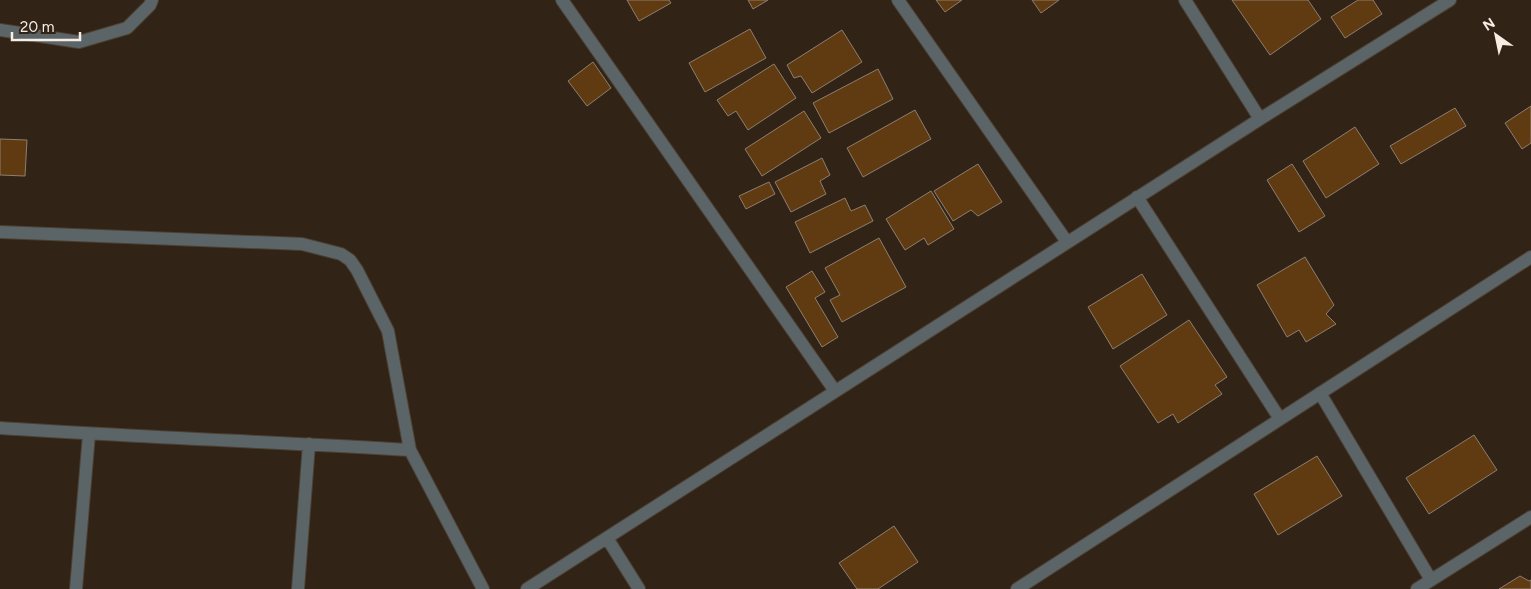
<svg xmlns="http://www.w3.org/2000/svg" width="1531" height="589" font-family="Figtree,sans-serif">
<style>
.building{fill:#603b12;stroke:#8e7e6f}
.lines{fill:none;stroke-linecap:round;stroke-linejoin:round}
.minor-casing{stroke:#4d4034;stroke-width:14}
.minor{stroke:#5b6568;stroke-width:12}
</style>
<rect width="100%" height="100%" fill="#312417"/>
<path class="building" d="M627,0H669L671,3L639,21Z
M748,0H768L753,9Z
M936,0H962L945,12Z
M1032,0H1059L1041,13Z
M1232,0H1308L1321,19L1270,55Z
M1358,0H1373L1382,14L1345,38L1331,17Z
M750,29L766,58L705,92L689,63Z
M842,30L862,62L812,93L801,76L794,78L787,65Z
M593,62L611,88L587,106L568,81Z
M774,64L796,98L748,130L736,111L728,116L717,100Z
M878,69L893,99L829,133L813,103Z
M1531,106V143L1522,149L1505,123Z
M1455,108L1466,126L1401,164L1390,146Z
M915,110L931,139L863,177L847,148Z
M804,111L821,138L762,176L745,149Z
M1355,127L1379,164L1326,198L1303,161Z
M0,139L27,140L25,176L0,175Z
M822,158L830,175L820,181L826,194L791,212L775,182Z
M978,164L1002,202L978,216L971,210L953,221L934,191Z
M1292,164L1325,216L1299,232L1267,180Z
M769,182L775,194L746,209L739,196Z
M931,191L954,229L928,245L924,238L905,250L886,219Z
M845,198L851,211L865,205L873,221L810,253L795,222Z
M879,238L906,287L842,322L830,300L840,295L825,268Z
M1305,257L1334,305L1326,314L1336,324L1306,342L1299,330L1287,337L1257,285Z
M812,271L825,292L815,298L838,337L822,347L786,287Z
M1142,274L1167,315L1113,349L1088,307Z
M1189,320L1227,377L1215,385L1222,394L1178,423L1173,414L1158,423L1120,366Z
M1474,435L1497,470L1429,514L1406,478Z
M1317,456L1342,496L1278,535L1254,494Z
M894,526L918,562L878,589H857L839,563Z
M1520,576L1529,581L1531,580V589H1499Z"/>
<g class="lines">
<g class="minor-casing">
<path id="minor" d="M562,0L835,391
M898,0L1067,242
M1185,0L1260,119
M0,30L79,42L127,28L150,5L152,0
M1137,197L1280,419
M0,232L302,244L341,254L350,260L357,270L388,331L410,450L483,589
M1320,393L1431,580
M0,428C137,437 273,442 410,450
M607,538L639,589
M76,589L89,434
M298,589L309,444
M527,589L1260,119L1450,0
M1017,589L1531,257
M1417,589L1531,517"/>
</g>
<use href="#minor" class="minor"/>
</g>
<g transform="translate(1496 35) rotate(327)" stroke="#312417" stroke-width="4" paint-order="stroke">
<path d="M0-4L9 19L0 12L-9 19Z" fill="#f7ede5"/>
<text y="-8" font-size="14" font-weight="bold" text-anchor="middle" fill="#f7ede5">N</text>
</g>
<path d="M12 32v8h68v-8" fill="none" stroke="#f7ede5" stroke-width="2.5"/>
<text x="20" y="32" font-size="15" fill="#f7ede5" stroke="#312417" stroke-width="4" paint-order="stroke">20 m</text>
</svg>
